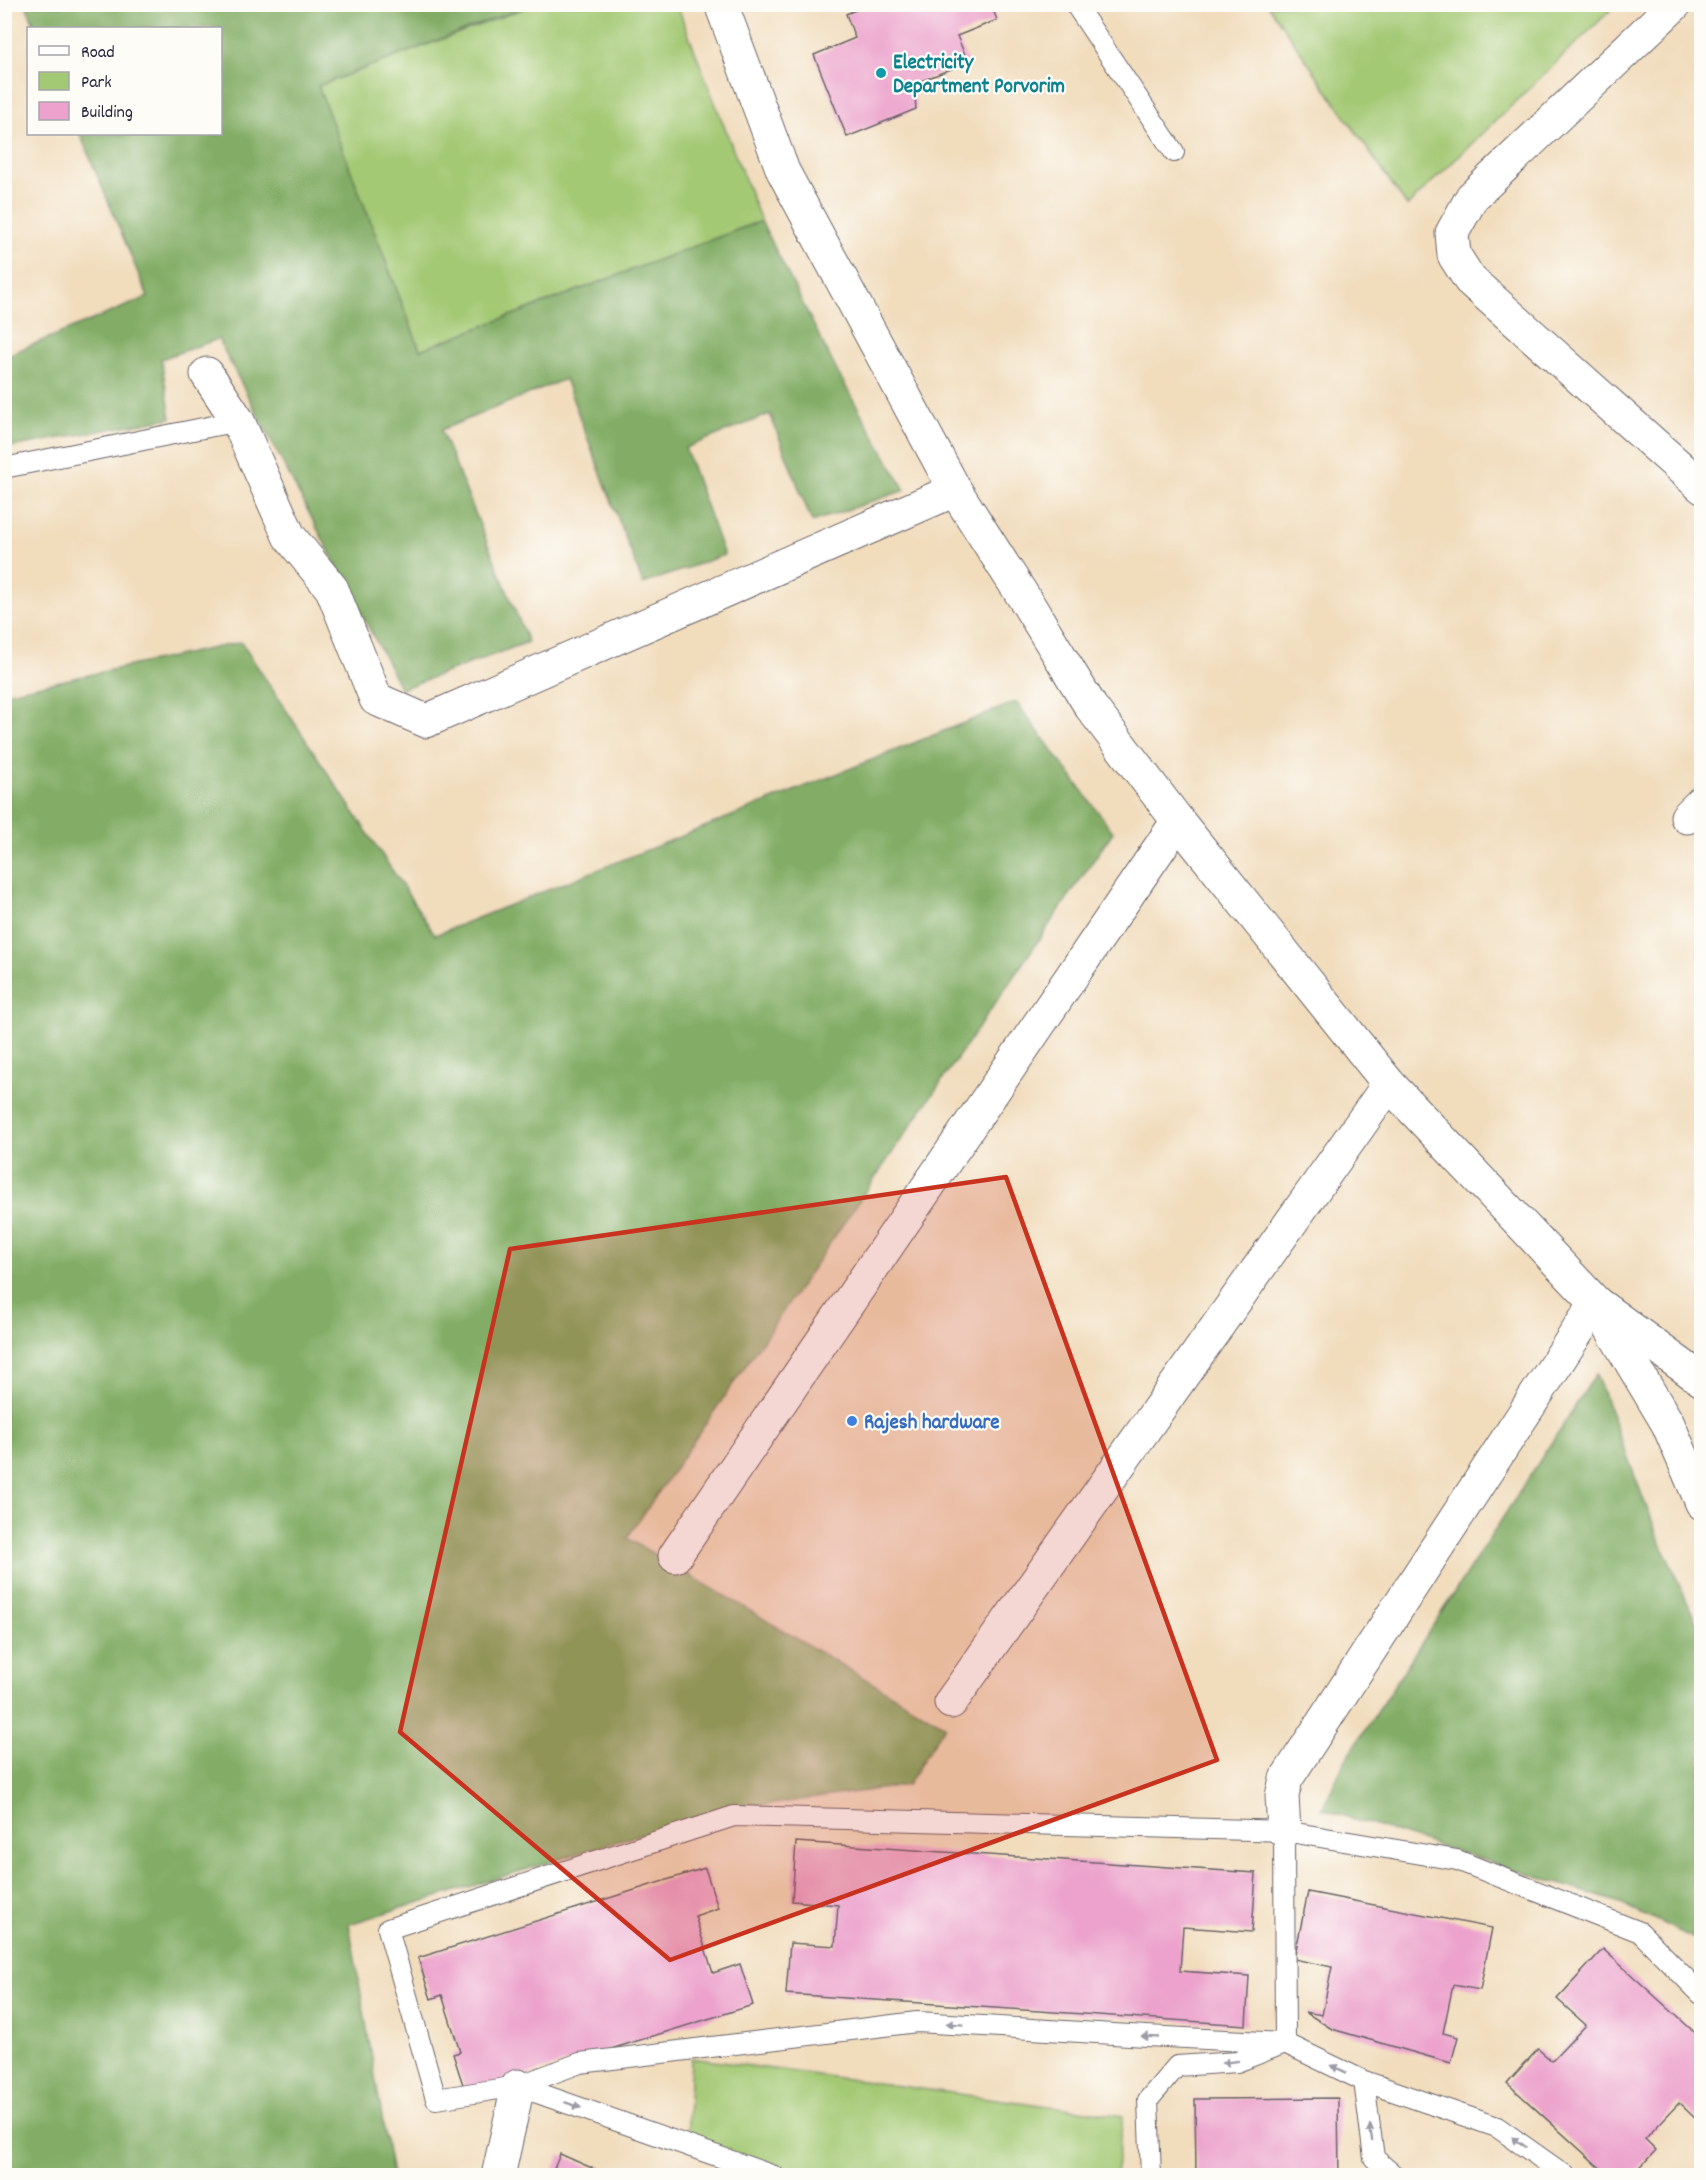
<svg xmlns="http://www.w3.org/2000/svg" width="1706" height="2180" font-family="Dekko,sans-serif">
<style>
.green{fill:#a4c974;stroke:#637658;stroke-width:1.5}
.forest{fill:#83ad66;stroke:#526850;stroke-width:1.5}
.building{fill:#eca2cc}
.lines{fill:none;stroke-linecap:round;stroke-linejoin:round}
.service-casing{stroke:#6a6368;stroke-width:22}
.minor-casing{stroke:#6a6368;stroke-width:35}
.tertiary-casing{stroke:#6a6368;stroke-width:35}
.service{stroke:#fff;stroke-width:20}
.minor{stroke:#fff;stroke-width:33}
.tertiary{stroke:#fff;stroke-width:33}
.oneway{fill:#9c9ca7}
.marked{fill:#c8321e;fill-opacity:0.2;stroke:#c8321e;stroke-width:4.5;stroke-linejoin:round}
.culture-dot{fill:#0f9aa8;stroke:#fdfcf7;stroke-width:2}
.shop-dot{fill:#3f7fe0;stroke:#fdfcf7;stroke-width:2}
.labels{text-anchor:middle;stroke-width:4.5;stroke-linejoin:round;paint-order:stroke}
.culture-label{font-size:21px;font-weight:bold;fill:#0d838f;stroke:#fdfcf7;text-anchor:start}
.shop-label{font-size:21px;font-weight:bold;fill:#366cbe;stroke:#fdfcf7;text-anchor:start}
</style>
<rect width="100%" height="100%" fill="#fdfcf7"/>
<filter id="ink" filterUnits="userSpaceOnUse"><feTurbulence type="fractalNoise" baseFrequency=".0167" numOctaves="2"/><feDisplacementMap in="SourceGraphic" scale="12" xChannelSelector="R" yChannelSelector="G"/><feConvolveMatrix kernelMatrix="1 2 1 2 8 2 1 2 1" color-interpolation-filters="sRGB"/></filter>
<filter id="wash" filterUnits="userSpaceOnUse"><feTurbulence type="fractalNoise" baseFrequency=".008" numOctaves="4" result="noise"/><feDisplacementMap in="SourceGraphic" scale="24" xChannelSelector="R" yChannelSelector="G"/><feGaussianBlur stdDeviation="1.35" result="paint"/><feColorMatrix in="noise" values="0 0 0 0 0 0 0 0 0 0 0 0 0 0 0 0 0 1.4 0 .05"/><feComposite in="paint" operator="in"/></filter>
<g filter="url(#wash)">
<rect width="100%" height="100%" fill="#f1dcbc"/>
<path class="green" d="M533,5H677L761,221L420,350L318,86Z
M1268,5H1616L1407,206Z
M691,2058L1123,2116L1116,2175H785L687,2142Z"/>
<path class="forest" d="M533,4L318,86L420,350L761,221L838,373L905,490L812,522L770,414L685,448L724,555L643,584L565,379L441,430L528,642L401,689L218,339L161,359L171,418L5,448V356L148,297L80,134H220V28H36L26,5Z
M241,642L435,935L1016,702L1113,832L627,1538L945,1726L907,1785L710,1813L349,1924L392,2175H5L4,693Z
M1596,1374L1656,1532L1701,1633V1942L1623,1904L1322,1809L1345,1761Z"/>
<g id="blocks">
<path class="building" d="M870,4H991L997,20L957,36L968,62L914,84L916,109L847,137L814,55L855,38L846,14Z
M796,1842L1256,1873L1252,1932L1183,1927L1180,1971L1249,1976L1246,2025L786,1994L790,1943L835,1946L838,1905L792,1901Z
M705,1868L718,1908L695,1916L713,1973L740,1964L753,2005L466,2094L453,2054L460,2052L442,1995L431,1999L418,1958Z
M1308,1892L1492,1928L1480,1990L1453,1985L1443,2033L1458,2037L1451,2063L1332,2029L1305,2012L1322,2015L1332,1967L1294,1959Z
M1603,1949L1702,2039V2119L1699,2122L1679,2103L1645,2139L1656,2150L1632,2176H1609L1507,2083L1538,2049L1552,2061L1586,2025L1557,1999Z
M1338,2098L1339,2176H1196L1195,2099Z
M560,2154L610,2176H551Z"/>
</g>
</g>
<g filter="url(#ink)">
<use href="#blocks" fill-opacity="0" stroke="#6a6368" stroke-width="1.5"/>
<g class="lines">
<g class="service-casing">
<path id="service" d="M1075,4L1174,152
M4,468L238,421
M1364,2081L1374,2158L1395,2176
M518,2086L774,2176
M1151,2176L1148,2100L1177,2066L1237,2062L1285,2043L1284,1831
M1566,2176L1497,2127L1364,2081L1285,2043L1146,2036L917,2022L580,2063L518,2086L436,2099L388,1929L734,1816L1284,1831L1457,1860L1640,1932L1702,1995"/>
</g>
<g class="minor-casing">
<path id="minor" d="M1675,4L1472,197L1452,233L1454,255L1470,280L1702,487
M207,374L238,421L289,536L332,589L376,699L426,721L955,490
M1687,817L1702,802
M675,1556L1178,821
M951,1702L1389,1084
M1284,1831L1282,1796L1286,1779L1596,1303L1702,1380
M498,2176L518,2086"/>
</g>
<g class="tertiary-casing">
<path id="tertiary" d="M721,4L783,171L955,490L1028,604L1091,707L1178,821L1389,1084L1596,1303L1668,1424L1702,1503"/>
</g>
<use href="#service" class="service"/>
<use href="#minor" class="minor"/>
<use href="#tertiary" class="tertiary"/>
</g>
<defs><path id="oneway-solid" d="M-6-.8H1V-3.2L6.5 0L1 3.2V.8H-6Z" transform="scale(1.5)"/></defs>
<g class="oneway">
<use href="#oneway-solid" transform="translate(955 2024) rotate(-176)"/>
<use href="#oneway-solid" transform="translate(1150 2037) rotate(-177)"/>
<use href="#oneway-solid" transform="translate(1230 2062) rotate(173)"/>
<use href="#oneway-solid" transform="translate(1339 2069) rotate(-154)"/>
<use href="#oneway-solid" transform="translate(573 2105) rotate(19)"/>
<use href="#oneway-solid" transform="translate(1371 2133) rotate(-98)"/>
<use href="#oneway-solid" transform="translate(1519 2142) rotate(-145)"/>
</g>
</g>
<path class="marked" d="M1006,1177L1217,1760L670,1960L400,1732L510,1249Z"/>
<circle class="culture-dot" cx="881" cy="73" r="6"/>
<circle class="shop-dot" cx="852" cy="1421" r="6"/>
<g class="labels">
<g class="culture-label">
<text x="893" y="68">Electricity<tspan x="893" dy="24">Department Porvorim</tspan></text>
</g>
<g class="shop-label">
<text x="864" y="1428">Rajesh hardware</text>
</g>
</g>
<rect width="1706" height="2180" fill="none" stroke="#fdfcf7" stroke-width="24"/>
<rect x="27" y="27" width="195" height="108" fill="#fdfcf7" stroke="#a5a5ac" stroke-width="1.5"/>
<rect x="39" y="46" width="30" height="9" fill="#ffffff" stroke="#a5a5ac" stroke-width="1.5"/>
<text x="81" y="57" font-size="18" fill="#22223b">Road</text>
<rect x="39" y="72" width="30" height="18" fill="#a4c974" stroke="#a5a5ac" stroke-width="1.5"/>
<text x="81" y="87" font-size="18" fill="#22223b">Park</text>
<rect x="39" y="102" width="30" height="18" fill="#eca2cc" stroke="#a5a5ac" stroke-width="1.5"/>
<text x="81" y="117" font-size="18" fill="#22223b">Building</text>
</svg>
